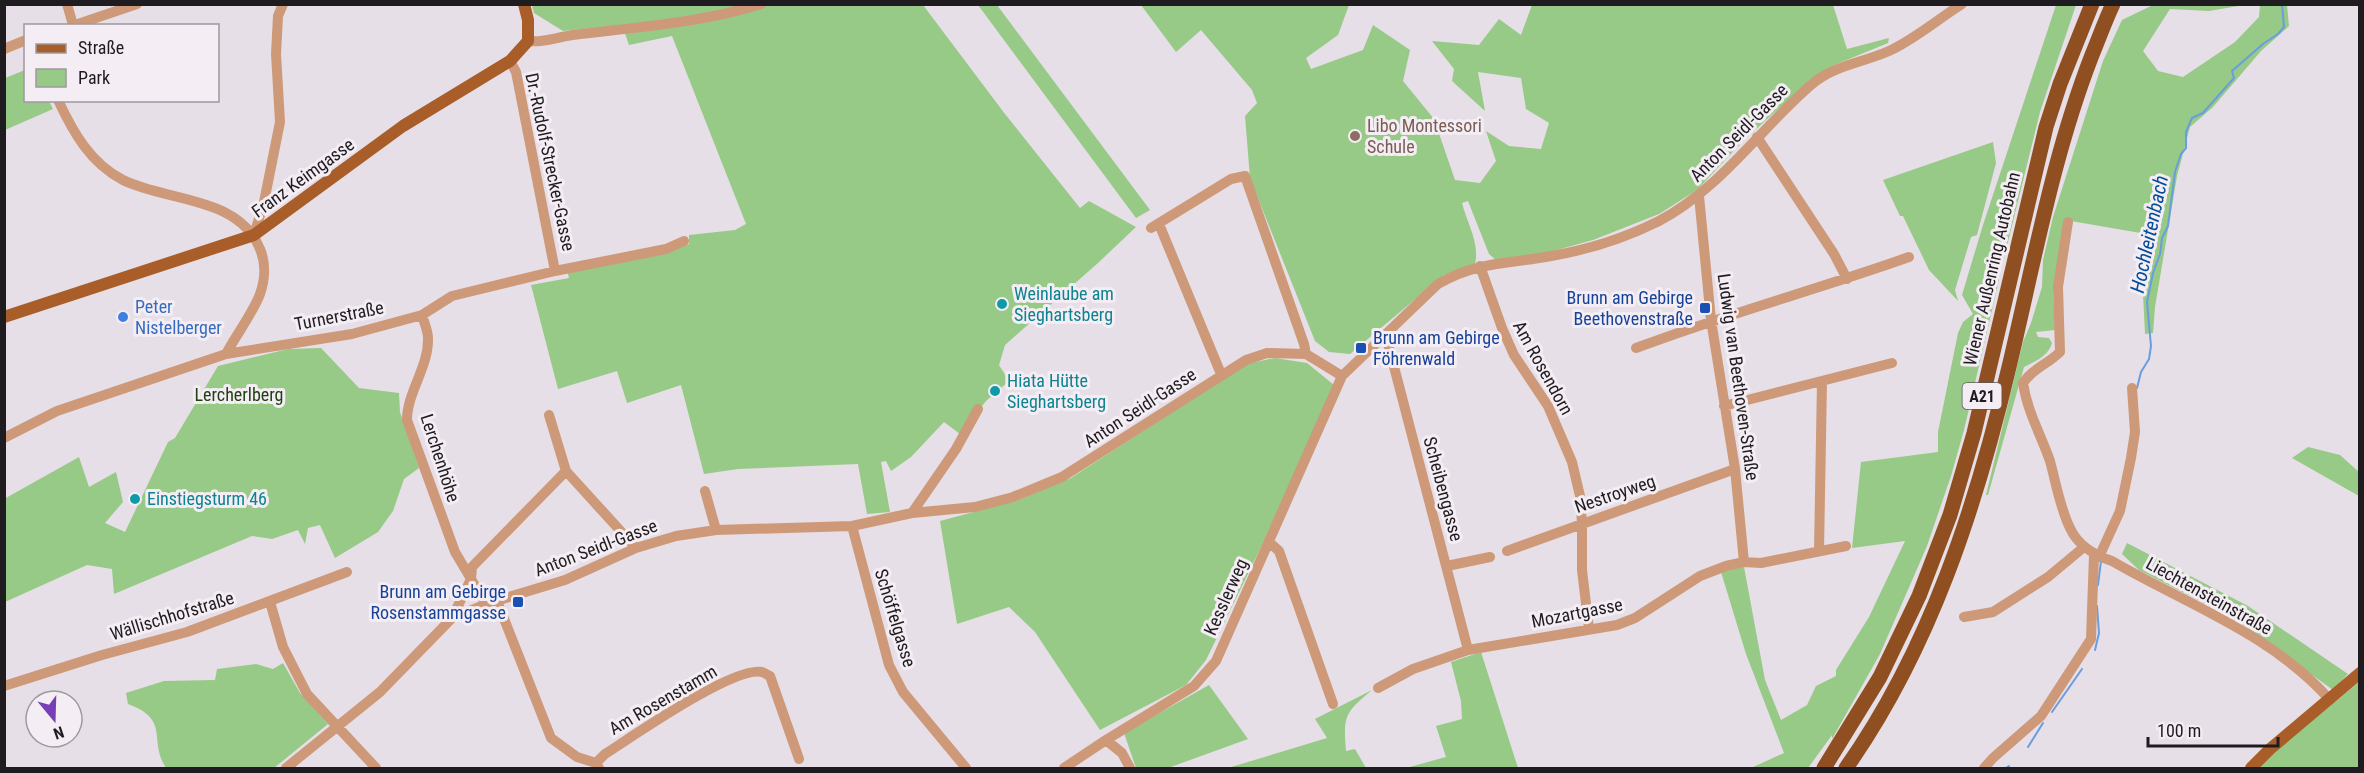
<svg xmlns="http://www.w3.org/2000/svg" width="2364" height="773" font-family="'Roboto Condensed',sans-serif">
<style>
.green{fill:#97c987}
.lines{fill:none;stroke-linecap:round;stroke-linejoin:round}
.stream{stroke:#6a9de0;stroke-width:2}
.minor{stroke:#ce9978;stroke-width:10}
.major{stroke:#a95d28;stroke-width:12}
.highway{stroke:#8f4f21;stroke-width:15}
.education-dot{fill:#8d6e63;stroke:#f4edf4;stroke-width:2}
.culture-dot{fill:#0f9aa8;stroke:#f4edf4;stroke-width:2}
.transit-dot{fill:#1a4fb4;stroke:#f4edf4;stroke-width:2}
.shop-dot{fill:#3f7fe0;stroke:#f4edf4;stroke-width:2}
.labels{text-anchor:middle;stroke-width:6;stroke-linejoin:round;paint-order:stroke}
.shield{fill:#f4edf4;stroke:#5e5b5f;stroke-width:1.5}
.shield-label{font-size:16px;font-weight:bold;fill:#1e1c1f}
.education-label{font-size:18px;fill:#785e54;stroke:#f4edf4;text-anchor:start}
.street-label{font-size:18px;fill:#1e1c1f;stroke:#f4edf4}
.culture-label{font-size:18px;fill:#0d838f;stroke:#f4edf4;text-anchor:start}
.transit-label{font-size:18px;fill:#164399;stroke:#f4edf4;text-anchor:end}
.shop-label{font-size:18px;fill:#366cbe;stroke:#f4edf4;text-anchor:start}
.park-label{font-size:18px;fill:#1d4110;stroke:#f4edf4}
.water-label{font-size:20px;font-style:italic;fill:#004b9a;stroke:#f4edf4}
</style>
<rect width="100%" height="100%" fill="#e6dfe7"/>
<path class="green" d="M532,5H923L1005,114L1080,208L1089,201L1136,227L1098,263L1005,345L999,365L1009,381L986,401L960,434L944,422L911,457L891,471L886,461L881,462L890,512L867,514L858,464L738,469L704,474L681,385L627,403L617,371L558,389L531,285L569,278L567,270L664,251L689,244V235L735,230L746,224L672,36L629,45L622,25L563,31L534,13Z
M978,5H997L1150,210L1136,218Z
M1141,5H1349L1338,35L1306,58L1311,69L1363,50L1373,25L1410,50L1403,81L1434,119L1455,180L1480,183L1496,161L1486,131L1509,146L1541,149L1549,123L1526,109L1521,78L1478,72L1485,111L1452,81L1454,69L1432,41L1479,45L1499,19L1521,35L1532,5H1833L1847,49L1889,38L1888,43L1832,66L1805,85L1743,141L1697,190L1659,214L1593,240L1542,254L1497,261L1489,254L1468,201L1462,203C1467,223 1480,243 1475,264L1444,275L1350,354L1329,352L1315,341L1250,178L1245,116L1257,103L1252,90L1201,30L1176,52Z
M2056,5H2076L2040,112L2004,258L2000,259L1999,280L1964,430L1951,476L1927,546L1880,654L1832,739V735L1808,768H1751L1784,753L1746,654L1721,572L1744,567L1765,680L1781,720L1807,705L1816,686L1836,676V670L1869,617L1905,541L1852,548L1861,462L1938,452V432L1958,333L1963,322L1973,314L1962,295L1983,225Z
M2153,5H2244L2209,11L2170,9L2143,51L2158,71L2183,77L2235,42L2259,17L2260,5H2287L2289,26L2261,51L2213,107L2190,127L2177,176L2155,307L2153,333L2145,334L2143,294L2158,236L2065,220L2053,290L2055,330L2036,332L2038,337L2049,338L2052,343C2048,357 2035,361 2024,367L1988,495H1986L2023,342L2031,323L2042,287L2043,260L2053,217L2103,61L2122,20Z
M25,70L26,100L49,101L53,109L5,130V78Z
M1993,142L1996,163L1977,235L1971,237L1955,290L1958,301L1929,270L1903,216H1900L1883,180Z
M321,348L359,388L399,393L400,412L419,468L404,479L393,511L378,532L335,558L320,525L308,528L305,544L298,530L272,539L252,536L114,594L112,569L87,565L5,602L4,499L79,457L89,487L116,472L123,502L105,523L125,532L168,442L175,438L218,366L288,349Z
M1275,358L1307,363L1334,385L1263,543L1206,660L1186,685L1100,730L1035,632L1009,607L957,624L940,521L1019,500L1071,478L1246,364Z
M2308,447L2340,455L2359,472V496L2292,458Z
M2127,543L2248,606L2348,674L2333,690L2235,619L2139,570L2122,554Z
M1481,652L1518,768H1406L1446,757L1436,726L1462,719L1461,701L1451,662Z
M283,663L300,693L328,724L274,768H166C148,739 171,720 128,704L126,693L164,681L215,680L217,669L256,664L273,669Z
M2359,682V768H2259L2274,752Z
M1209,685L1248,739L1168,768H1136L1124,733Z
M1372,690C1345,713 1343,715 1346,751L1355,749L1366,768H1228L1327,738L1315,719Z"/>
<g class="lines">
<path class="stream" d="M2137,388L2141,372L2149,359L2151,346L2147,302L2153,273L2160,254L2162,238L2168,226L2175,172L2181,154L2186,148V132L2192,118L2203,113L2234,78L2232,71L2263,44L2278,34L2284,27L2282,4
M2098,585L2101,561
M2095,650L2099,633L2097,606
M2052,712L2082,669
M2028,747L2043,723
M2006,768L2009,766"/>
<path class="minor" d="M67,4L73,25
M72,26L137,4
M528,41C544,43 557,37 573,35C636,27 701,23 761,4
M4,49L26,40
M510,61L516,72L555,271
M58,100C73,132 90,163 123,180C168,202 239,196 260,249C266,263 265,280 260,294C253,313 236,335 226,354
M1757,137L1834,254L1847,279
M1699,196L1711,320L1735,469L1744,562
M2068,222L2058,287L2060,352C2048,364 2032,369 2023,383C2027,411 2041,435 2050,461C2056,483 2060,508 2070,528C2078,546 2094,555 2112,561C2186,604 2272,634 2330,700
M1159,224L1221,374
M1151,228L1231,179L1245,176L1304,344L1306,354
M254,235L264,202L280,122L276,54L278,16L283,4
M1480,266L1502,328L1514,355L1548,406L1572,462L1580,496L1582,523V570L1589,629
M422,315C424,322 428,331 428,338C429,367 407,392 407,420L455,552L486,604
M1386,336L1468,650
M1636,348C1726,314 1819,289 1909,257
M1724,406L1892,363
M549,415L566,471
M4,438L57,411L226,354L352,334L422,315L452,296L555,271L666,249L684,241
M705,491L716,530
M912,513L956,449L978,409
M852,526L889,665L903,692L966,768
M1269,542L1279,551L1333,704
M1507,551L1735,469
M1819,551L1822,381
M2099,557L2120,511L2131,458L2135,432L2132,388
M1447,566L1490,557
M497,601L551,738L577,757L596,763L599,768
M270,602L283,647L307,694L376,768
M1964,617L1993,612L2048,577L2084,547
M452,618L471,579L472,567L566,471L636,548
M4,686L102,655L187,632L347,572
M1378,688L1413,669L1468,650L1617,625L1635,618L1700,576L1726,566L1744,562L1761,563L1846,546
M1106,740L1122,753L1130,768
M596,763L605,754C632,737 733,666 762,672C764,672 767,675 770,676L799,759
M286,768L380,692L452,618L486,604L565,580L636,548L676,536L716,530L852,526L912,513L975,507L1013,497L1062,477L1246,360L1267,353L1306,354L1342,376
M1064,768L1106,740L1194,686L1216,661L1342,376L1438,284C1477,261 1509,264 1551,256C1587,250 1627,237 1659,221C1720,189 1760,129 1811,85C1834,65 1862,63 1889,51C1915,39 1938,19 1962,4
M1984,768L1993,758L2041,716L2091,639L2094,555"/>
<path class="major" d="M4,317L254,235L403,126L510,61L528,41V20L524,4
M2251,768L2270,749L2360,673"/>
<path class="highway" d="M1824,768L1880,677L1919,596L1950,515L1974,433L2046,127L2060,84L2092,4
M1846,768C1930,649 1976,507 2009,367C2034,262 2053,155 2092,55C2099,38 2105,21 2113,4"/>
</g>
<circle class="education-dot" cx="1355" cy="136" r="6"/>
<g class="culture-dot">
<circle cx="1002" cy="304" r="6"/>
<circle cx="995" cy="391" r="6"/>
<circle cx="135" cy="499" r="6"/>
</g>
<g class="transit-dot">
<rect x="1699" y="302" width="12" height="12" rx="3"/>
<rect x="1355" y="342" width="12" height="12" rx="3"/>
<rect x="512" y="596" width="12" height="12" rx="3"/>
</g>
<circle class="shop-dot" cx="123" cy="317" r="6"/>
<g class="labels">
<rect class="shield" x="1962.5" y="383" width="39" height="26" rx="4.5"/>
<g class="shield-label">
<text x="1982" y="402">A21</text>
</g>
<g class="education-label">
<text x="1367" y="132">Libo Montessori<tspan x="1367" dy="21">Schule</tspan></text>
</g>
<g class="street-label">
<text transform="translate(1739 133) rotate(-45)" y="6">Anton Seidl-Gasse</text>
<text transform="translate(550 162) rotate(78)" y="6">Dr.-Rudolf-Strecker-Gasse</text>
<text transform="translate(303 178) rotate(-36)" y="6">Franz Keimgasse</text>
<text transform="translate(1992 269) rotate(-77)" y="6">Wiener Außenring Autobahn</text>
<text transform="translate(339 316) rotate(-11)" y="6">Turnerstraße</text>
<text transform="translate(1543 368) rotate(61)" y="6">Am Rosendorn</text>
<text transform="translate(1738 377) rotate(82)" y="6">Ludwig van Beethoven-Straße</text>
<text transform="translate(1140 408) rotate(-33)" y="6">Anton Seidl-Gasse</text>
<text transform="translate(440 458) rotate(72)" y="6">Lerchenhöhe</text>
<text transform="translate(1443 489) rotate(75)" y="6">Scheibengasse</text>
<text transform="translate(1615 494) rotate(-19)" y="6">Nestroyweg</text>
<text transform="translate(596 548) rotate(-21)" y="6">Anton Seidl-Gasse</text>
<text transform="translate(2209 596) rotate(29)" y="6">Liechtensteinstraße</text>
<text transform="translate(1226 597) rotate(-66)" y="6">Kesslerweg</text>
<text transform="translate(1577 613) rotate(-11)" y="6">Mozartgasse</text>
<text transform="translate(172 616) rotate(-17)" y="6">Wällischhofstraße</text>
<text transform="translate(895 618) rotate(73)" y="6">Schöffelgasse</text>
<text transform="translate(663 700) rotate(-30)" y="6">Am Rosenstamm</text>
</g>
<g class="culture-label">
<text x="1014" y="300">Weinlaube am<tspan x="1014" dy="21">Sieghartsberg</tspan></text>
<text x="1007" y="387">Hiata Hütte<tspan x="1007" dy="21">Sieghartsberg</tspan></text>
<text x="147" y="505">Einstiegsturm 46</text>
</g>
<g class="transit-label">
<text x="1693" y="304">Brunn am Gebirge<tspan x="1693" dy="21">Beethovenstraße</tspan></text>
<text x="1373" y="344" text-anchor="start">Brunn am Gebirge<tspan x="1373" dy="21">Föhrenwald</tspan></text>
<text x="506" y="598">Brunn am Gebirge<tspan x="506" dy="21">Rosenstammgasse</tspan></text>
</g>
<g class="shop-label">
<text x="135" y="313">Peter<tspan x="135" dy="21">Nistelberger</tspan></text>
</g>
<g class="park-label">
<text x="239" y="401">Lercherlberg</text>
</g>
<g class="water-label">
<text transform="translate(2149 234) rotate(-78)" y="7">Hochleitenbach</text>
</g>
</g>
<rect width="2364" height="773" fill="none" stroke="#1e1c1f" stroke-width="12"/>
<rect x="24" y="24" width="195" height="78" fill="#f4edf4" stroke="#9e999f" stroke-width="1.5"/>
<rect x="36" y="44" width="30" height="9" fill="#a95d28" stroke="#9e999f" stroke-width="1.5"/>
<text x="78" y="54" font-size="18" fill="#1e1c1f">Straße</text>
<rect x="36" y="69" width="30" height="18" fill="#97c987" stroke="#9e999f" stroke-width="1.5"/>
<text x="78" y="84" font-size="18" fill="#1e1c1f">Park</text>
<g transform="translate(54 719) rotate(161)"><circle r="28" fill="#f4edf4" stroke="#9e999f" stroke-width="1.5"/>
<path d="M0-4.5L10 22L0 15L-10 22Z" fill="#763fb5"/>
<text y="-9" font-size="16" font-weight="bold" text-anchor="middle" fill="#1e1c1f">N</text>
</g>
<path d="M2148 737v9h130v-9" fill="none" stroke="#1e1c1f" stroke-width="3"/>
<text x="2157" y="737" font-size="18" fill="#1e1c1f" stroke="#f4edf4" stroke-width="4.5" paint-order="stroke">100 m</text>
</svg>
